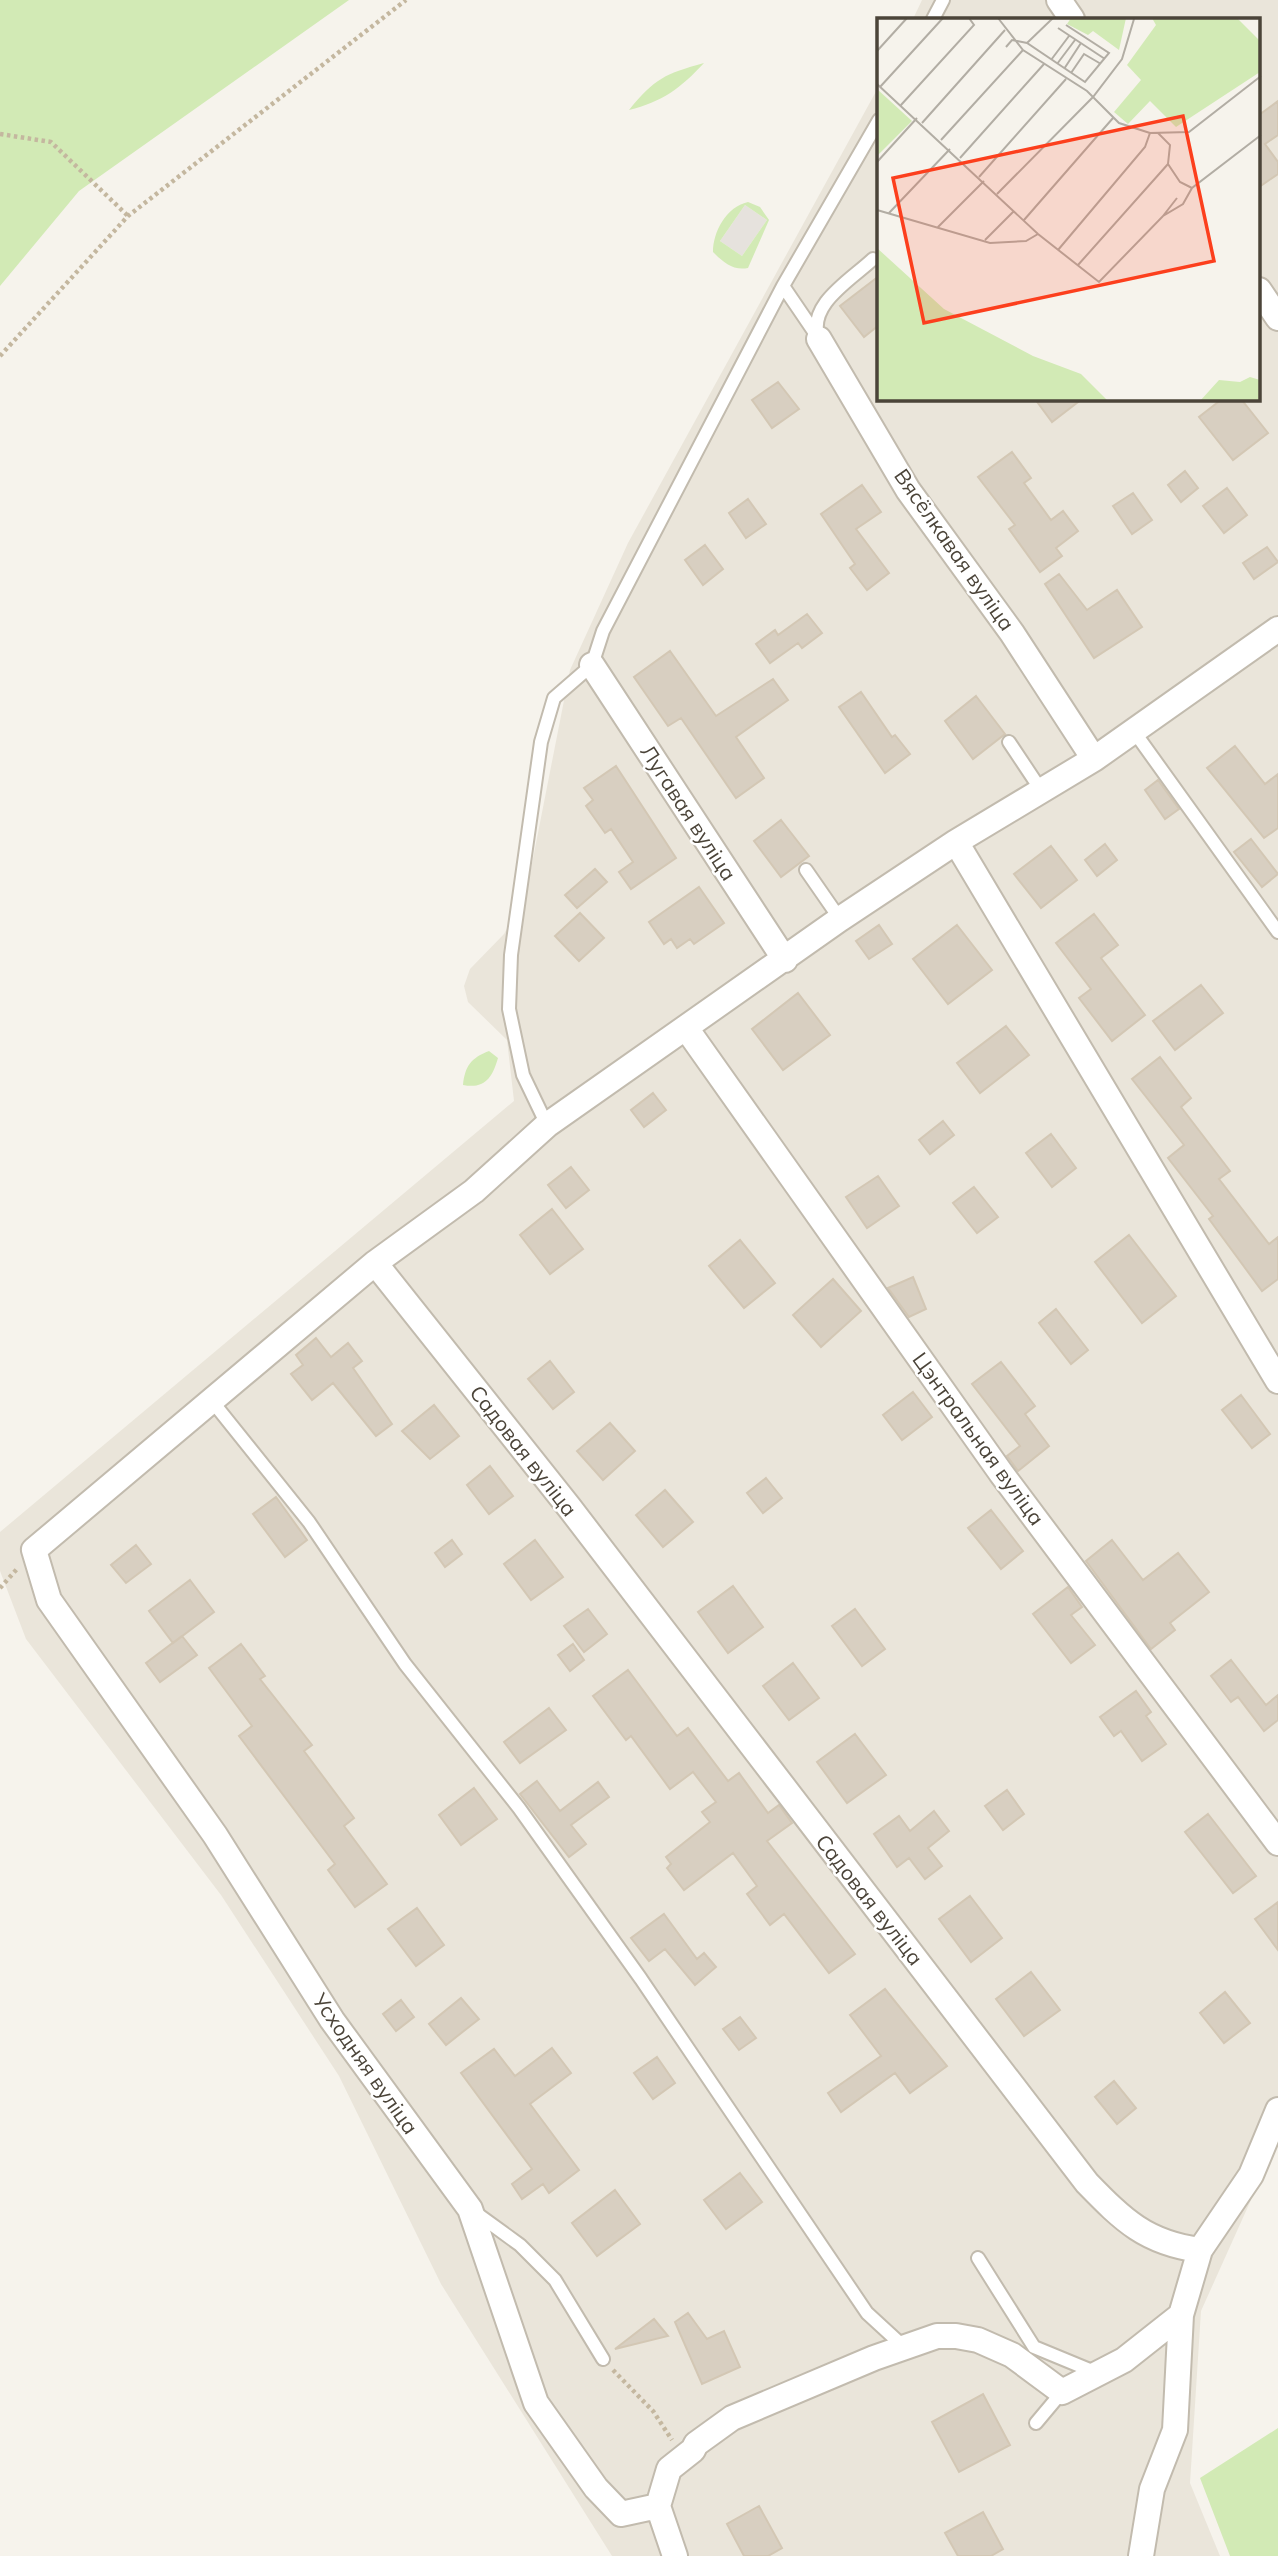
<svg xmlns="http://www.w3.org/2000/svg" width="1278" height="2556" font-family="Mulish,sans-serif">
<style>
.residential{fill:#eae5da}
.industrial{fill:#e6e2dd}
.green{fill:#d2eab5;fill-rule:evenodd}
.building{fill:#d8cfc1;stroke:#d3c7b4;stroke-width:2}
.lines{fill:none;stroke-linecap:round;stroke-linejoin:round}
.lane-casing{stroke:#c2bbae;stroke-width:16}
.street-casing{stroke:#c2bbae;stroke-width:28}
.path{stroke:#c4b79f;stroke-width:4.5;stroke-dasharray:3.5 3.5;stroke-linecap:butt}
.lane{stroke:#fff;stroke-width:12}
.street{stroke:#fff;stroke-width:24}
.labels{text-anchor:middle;stroke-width:5;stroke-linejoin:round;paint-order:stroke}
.street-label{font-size:21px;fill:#4b4439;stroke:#fff}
.inset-road{fill:none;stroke:#b2ada4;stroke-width:2}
.view{fill:#fc3f1d;fill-opacity:0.15;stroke:#fc3f1d;stroke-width:3.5}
.inset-edge{fill:none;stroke:#4b4439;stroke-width:3.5}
</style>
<rect width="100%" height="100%" fill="#f6f3ec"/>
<path class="residential" d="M922,0H1278V2140L1201,2311L1190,2483L1220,2556H612L441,2284L339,2076L221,1895L26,1639L0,1571V1532L514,1101L507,1040L468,1002L464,986L470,969L504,934L526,894L570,670L628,543L879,86V399H1259V19H913Z"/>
<path class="industrial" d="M745,205L767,220L742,256L720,241Z"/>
<path class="green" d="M0,0H349L79,191L0,286Z
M704,63C681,88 662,102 629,110C655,78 665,74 704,63Z
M748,202L760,207L769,220L748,268C733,271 723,262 713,252C713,232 726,207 748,202ZM745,205L767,220L742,256L720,241Z
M489,1051L498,1058C492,1079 484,1089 463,1085C465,1066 471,1058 489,1051Z
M1278,2428V2556H1230L1200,2478Z"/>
<path class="building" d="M1278,101V135L1265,144L1278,162V174L1259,187V115Z
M879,276V325L864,337L840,306Z
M778,382L799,409L772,428L752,400Z
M1035,399H1082L1052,422Z
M1222,399H1241L1268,433L1233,460L1199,417Z
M1012,452L1031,478L1024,483L1051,520L1063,511L1078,531L1056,548L1062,556L1040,572L1009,529L1015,525L978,477Z
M1185,471L1198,488L1181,502L1168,485Z
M862,485L881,512L856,529L889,573L867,590L850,568L855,564L821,514Z
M1227,488L1247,515L1224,533L1203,506Z
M1133,493L1152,520L1132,534L1113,506Z
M748,499L766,524L746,538L729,513Z
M705,545L723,569L703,585L685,560Z
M1267,547L1278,562L1254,579L1243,563Z
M1059,574L1087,610L1117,590L1142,627L1094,658L1045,584Z
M807,614L822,633L802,648L798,643L770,663L756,644L775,630L778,635Z
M670,651L716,716L773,679L788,700L736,737L764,778L736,798L681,718L668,726L634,677Z
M861,692L892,737L895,735L910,754L885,773L839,707Z
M976,696L1005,734L973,759L945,721Z
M1235,746L1265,784L1278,774V828L1264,838L1207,768Z
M616,766L676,858L631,889L619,872L633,862L611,829L605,833L586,806L593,800L584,788Z
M1158,780L1179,809L1165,819L1145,790Z
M781,820L809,856L781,877L754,841Z
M1251,839L1278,874L1262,887L1234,852Z
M1105,844L1117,860L1097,876L1085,860Z
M1051,846L1077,880L1041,908L1014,874Z
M595,869L607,882L577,908L565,895Z
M699,887L724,923L694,944L690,939L677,948L671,939L664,944L649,922Z
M580,913L604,938L579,961L555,936Z
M1094,914L1118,945L1101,958L1145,1015L1112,1041L1079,998L1091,989L1056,943Z
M879,925L892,944L869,959L856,941Z
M957,925L992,970L948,1004L913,959Z
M1201,985L1223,1013L1175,1050L1153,1021Z
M798,993L830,1035L783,1070L752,1029Z
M1006,1026L1029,1055L980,1093L957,1063Z
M1160,1057L1191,1098L1181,1107L1230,1171L1219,1179L1269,1244L1278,1237V1279L1262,1291L1209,1219L1213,1216L1168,1158L1184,1145L1132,1079Z
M653,1093L666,1110L644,1127L631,1110Z
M943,1121L954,1135L930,1154L919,1140Z
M1051,1134L1076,1168L1052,1187L1026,1153Z
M571,1167L589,1190L566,1208L548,1185Z
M878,1176L899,1206L867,1228L846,1197Z
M974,1187L998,1217L977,1233L953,1203Z
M552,1209L583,1249L550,1274L520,1235Z
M1129,1235L1176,1296L1142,1323L1095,1262Z
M740,1240L775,1283L744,1308L709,1266Z
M913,1277L926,1309L909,1317L888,1288Z
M833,1279L861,1311L821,1347L793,1315Z
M1056,1309L1088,1350L1071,1364L1039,1323Z
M316,1338L331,1357L348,1343L362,1361L353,1368L392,1424L376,1436L333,1383L312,1400L291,1374L303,1365L296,1355Z
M550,1361L574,1392L553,1409L528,1379Z
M1001,1362L1035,1406L1025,1414L1049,1446L1018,1471L1007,1456L1020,1446L972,1384Z
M913,1392L932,1417L902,1440L883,1415Z
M1241,1395L1270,1434L1252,1448L1222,1410Z
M434,1405L459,1436L430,1459L402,1431Z
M610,1423L635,1451L603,1480L577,1451Z
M490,1466L513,1496L489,1514L467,1485Z
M766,1478L782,1498L763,1513L747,1493Z
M665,1490L693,1522L663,1547L636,1515Z
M276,1497L307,1540L285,1557L253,1514Z
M991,1510L1023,1551L1001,1569L968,1528Z
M452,1540L462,1554L445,1567L435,1553Z
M535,1540L563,1577L531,1600L504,1564Z
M1112,1540L1143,1580L1178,1553L1209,1592L1170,1623L1175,1630L1151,1649L1086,1561Z
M136,1545L151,1564L126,1583L111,1565Z
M190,1580L214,1612L173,1643L149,1611Z
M733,1586L763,1627L728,1653L698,1612Z
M1068,1587L1082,1607L1071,1615L1095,1645L1071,1663L1033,1614Z
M588,1609L607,1634L584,1652L564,1626Z
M855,1609L885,1649L862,1666L832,1626Z
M182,1636L197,1655L160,1682L146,1663Z
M241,1644L265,1676L260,1679L312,1745L304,1751L354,1818L344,1826L387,1884L355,1907L328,1870L335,1864L239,1736L252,1726L209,1668Z
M573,1644L584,1660L570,1671L558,1655Z
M1231,1660L1266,1705L1278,1695V1720L1264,1731L1238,1697L1231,1702L1211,1676Z
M793,1663L819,1698L789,1720L763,1686Z
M628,1670L677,1736L688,1728L728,1781L739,1773L768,1813L779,1805L792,1823L767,1841L855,1954L829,1973L784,1914L770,1925L747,1894L757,1886L733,1853L684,1890L667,1868L671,1864L666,1857L710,1822L702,1812L716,1802L693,1772L670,1789L631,1736L626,1740L593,1696Z
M1136,1691L1151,1712L1146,1716L1166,1744L1142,1761L1121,1731L1114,1736L1100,1717Z
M549,1708L566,1730L520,1763L504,1742Z
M855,1734L886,1775L847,1803L817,1762Z
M537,1781L560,1811L598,1782L609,1797L571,1825L586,1844L569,1857L520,1794Z
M474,1788L497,1819L461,1845L439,1815Z
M1007,1790L1024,1814L1003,1830L985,1806Z
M934,1811L949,1831L928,1848L942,1866L925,1879L909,1858L897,1867L874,1834L899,1816L910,1831Z
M1208,1814L1256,1876L1233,1893L1185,1832Z
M970,1896L1002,1938L971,1962L939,1919Z
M1278,1902V1950L1255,1919Z
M417,1908L444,1945L416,1966L388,1929Z
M664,1914L697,1959L704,1953L716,1967L695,1985L665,1949L649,1961L631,1938Z
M1031,1972L1060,2010L1024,2036L996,1999Z
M885,1989L947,2066L910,2093L895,2073L841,2112L828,2093L881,2056L850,2015Z
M1225,1992L1250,2023L1224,2043L1200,2013Z
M461,1998L479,2019L446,2045L429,2024Z
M401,2000L414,2017L396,2031L383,2014Z
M740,2017L756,2038L739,2050L723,2029Z
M552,2048L571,2073L530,2104L579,2170L549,2193L543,2184L522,2199L512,2184L532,2169L461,2073L494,2049L515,2076Z
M657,2057L675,2083L653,2099L634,2073Z
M1114,2081L1136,2108L1117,2124L1095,2097Z
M740,2173L762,2202L726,2229L704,2200Z
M615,2190L640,2224L597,2256L572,2223Z
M688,2313L707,2339L724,2331L740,2367L702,2384L675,2322Z
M654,2319L668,2336L615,2349Z
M983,2394L1010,2445L959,2472L932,2422Z
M759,2506L782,2548L768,2556H744L727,2524Z
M983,2512L1003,2549L991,2556H958L945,2533Z"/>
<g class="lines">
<g class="lane-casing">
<path id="lane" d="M933,19L943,0
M783,286L815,333
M819,339C806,305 851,280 873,259
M1133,730L1278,932
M1009,742L1041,790
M806,870L840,919
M547,1125L523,1075L509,1009L511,955L541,742L554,698L592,665L603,631L783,286L879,120
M212,1401L309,1522L405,1664L519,1808L641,1979L867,2313L904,2347
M476,2213L520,2245L555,2280L603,2359
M978,2258L1034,2347L1097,2373
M1036,2423L1062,2392"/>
</g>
<g class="street-casing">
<path id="street" d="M1059,0L1072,19
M1259,290L1278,318
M819,339L908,490L1012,633L1094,759
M592,665L785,960
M956,842L1278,1381
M686,1028L1001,1473L1278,1843
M375,1263L569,1507L1087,2183C1123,2220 1146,2243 1200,2250L1181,2315L1175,2430L1152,2489L1141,2556
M1200,2250L1251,2175L1278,2110
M658,2506L669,2469L693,2450L696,2444L732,2418L874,2358L937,2336H956L978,2340L1012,2355L1062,2392L1124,2360L1181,2315
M675,2556L658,2506L621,2514L596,2488L536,2403L470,2209L332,2020L215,1835L49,1600L34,1550L375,1263L474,1191L547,1125L840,919L956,842L1094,759L1278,629"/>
</g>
<path class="path" d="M0,134L51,142L128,216
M0,356L128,216L406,0
M0,1588L17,1569
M613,2370L653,2411L672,2440"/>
<use href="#lane" class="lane"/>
<use href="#street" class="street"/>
</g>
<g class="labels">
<g class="street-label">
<text transform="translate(954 550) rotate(55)" y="7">Вясёлкавая вуліца</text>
<text transform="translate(688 813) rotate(57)" y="7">Лугавая вуліца</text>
<text transform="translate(978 1439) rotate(54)" y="7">Цэнтральная вуліца</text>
<text transform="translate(523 1451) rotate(52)" y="7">Садовая вуліца</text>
<text transform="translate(869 1900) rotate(52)" y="7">Садовая вуліца</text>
<text transform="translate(365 2064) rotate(55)" y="7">Усходняя вуліца</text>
</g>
</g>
<g transform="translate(877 18)">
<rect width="383" height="383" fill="#f6f3ec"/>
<path d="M194,0H249L242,32L216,13L211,17L190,6ZM275,0H360L383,23V54L299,109L273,83L251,106L237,94L264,62L250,47L279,7ZM0,71L35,103L0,138ZM0,230L67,291L156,338L204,356L231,383H0ZM373,359L383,362V383H323L342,362L363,364Z" fill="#d2eab5"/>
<path class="inset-road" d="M121,0L146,32L210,73L242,105L273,115M181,10L228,41M150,25L176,0M129,29L135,22L150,25L208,64L232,35L189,7M0,33L30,0M174,42L192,18M180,46L198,22M187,51L204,25M194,55L207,36L224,46M0,66L161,216L222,264L286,198L306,186L315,170L384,117M3,69L66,0M24,87L97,7L92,0M45,105L128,12M281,115L293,127L291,146L303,164L315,170M64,122L146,32M83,140L167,46M0,144L40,100M102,159L189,61M120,176L216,79L245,41L257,1M0,192L113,225L149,223L161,216M12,195L73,131M286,198L300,180M147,202L236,100M61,209L107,163M108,222L137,193M181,232L268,129L273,115L312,114L384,58M201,247L291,146"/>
<path class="view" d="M306,98L337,243L47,305L16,160Z"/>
<rect width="383" height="383" class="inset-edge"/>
</g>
</svg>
